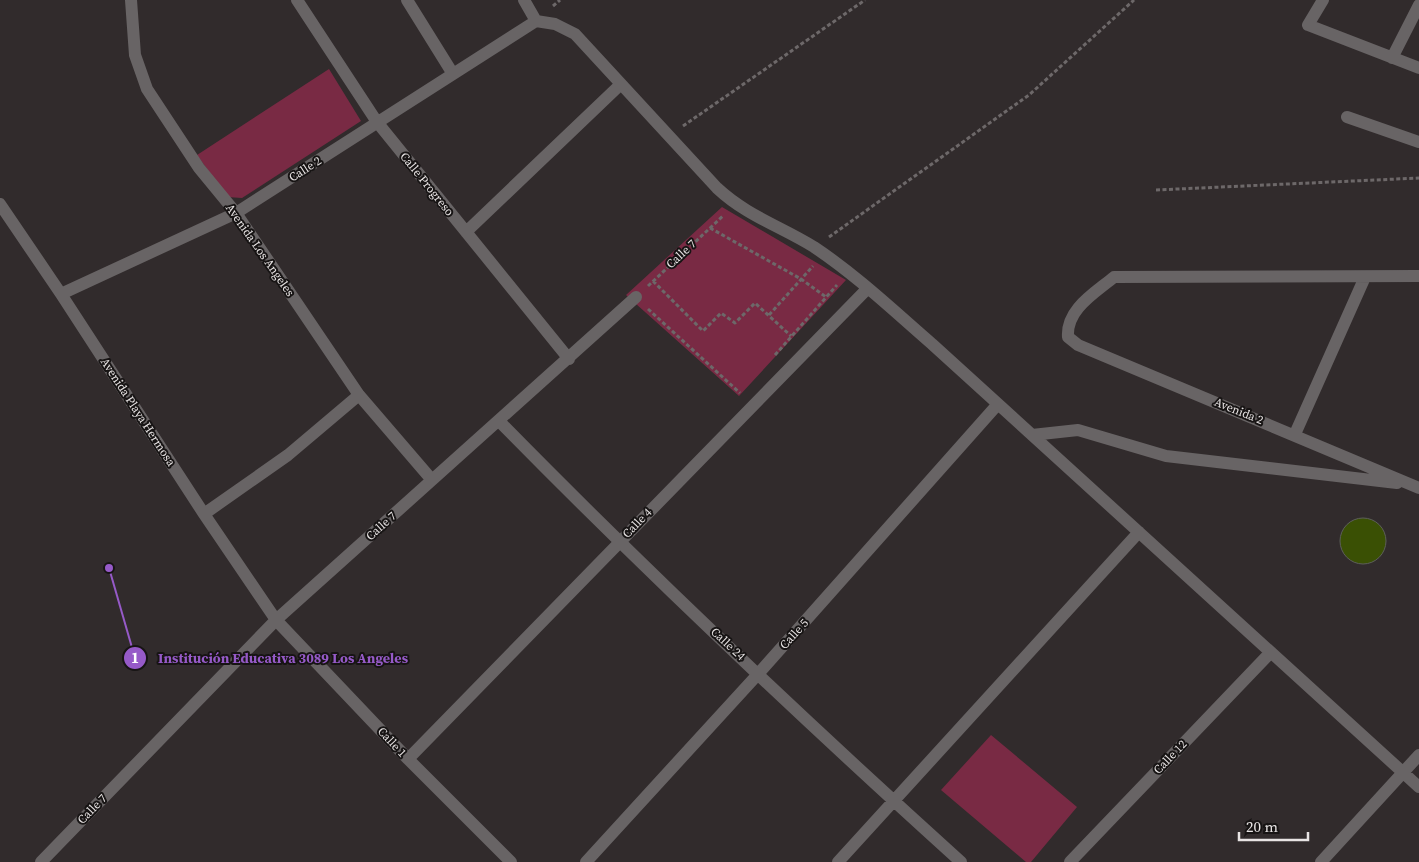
<svg xmlns="http://www.w3.org/2000/svg" width="1419" height="862" font-family="'Source Serif 4',serif">
<style>
.green{fill:#792a44}
.building{fill:#3a5004;stroke:#5d5f5a}
.lines{fill:none;stroke-linecap:round;stroke-linejoin:round}
.path{stroke:#6d6869;stroke-width:3;stroke-dasharray:4 2.5;stroke-linecap:butt}
.street{stroke:#686465;stroke-width:12}
.labels{text-anchor:middle;stroke-width:4;stroke-linejoin:round;paint-order:stroke}
.street-label{font-size:12px;fill:#e8e4e4;stroke:#171414}
.leader{fill:none;stroke:#965ac8;stroke-width:2}
.callout-dot{fill:#965ac8;stroke:#171414;stroke-width:2}
.mark-label{font-size:15px;text-anchor:middle;font-weight:bold;fill:#fff}
.callout-label{font-size:14px;text-anchor:middle;font-weight:bold;fill:#965ac8;stroke:#171414;stroke-width:4;stroke-linejoin:round;paint-order:stroke}
</style>
<rect width="100%" height="100%" fill="#312b2c"/>
<path class="green" d="M329,69L361,121L242,198L227,197L197,155Z
M722,207L846,280L739,396L626,295Z
M991,735L1077,807L1031,862H1026L941,790Z"/>
<path class="building" d="M1340 541a23 23 0 1 1 46 0a23 23 0 1 1-46 0Z"/>
<g class="lines">
<path class="path" d="M553,6L560,0
M683,126L865,0
M1156,190L1419,178
M710,228L801,279L826,297
M829,237L1029,95L1134,0
M653,281L703,331L721,313L735,323L755,303L791,336
M648,286L724,215
M648,309L740,393
M769,315L813,266
M775,355L837,285"/>
<path class="street" d="M131,0L135,55L147,89L199,168L236,213L359,395L432,480
M297,0L377,122L569,359
M407,0L453,74
M524,0L536,21L555,24L575,34L717,188C747,216 780,226 814,247C856,275 894,311 932,344L1419,787
M1323,0L1308,25L1419,68
M1392,58L1419,5
M1347,117L1419,142
M0,204L61,294L204,514L276,620L408,759L511,862
M466,232L621,84
M1419,276L1114,277C1095,293 1066,309 1068,337L1078,345L1419,488
M61,294L236,213L536,21
M499,421C648,573 803,719 961,862
M1295,434L1365,277
M1032,435L1078,430L1166,456L1397,483
M204,514L288,455L359,395
M408,759L868,288
M41,862L276,620L636,297
M586,862L759,673L998,404
M838,862L1139,532
M1070,862L1271,652
M1321,862L1419,755"/>
</g>
<g class="labels">
<g class="street-label">
<text transform="translate(305 169) rotate(-33)" y="4">Calle 2</text>
<text transform="translate(427 184) rotate(51)" y="4">Calle Progreso</text>
<text transform="translate(260 250) rotate(55)" y="4">Avenida Los Angeles</text>
<text transform="translate(681 254) rotate(-43)" y="4">Calle 7</text>
<text transform="translate(1239 411) rotate(22)" y="4">Avenida 2</text>
<text transform="translate(138 412) rotate(57)" y="4">Avenida Playa Hermosa</text>
<text transform="translate(637 523) rotate(-46)" y="4">Calle 4</text>
<text transform="translate(381 526) rotate(-42)" y="4">Calle 7</text>
<text transform="translate(794 634) rotate(-48)" y="4">Calle 5</text>
<text transform="translate(728 644) rotate(43)" y="4">Calle 24</text>
<text transform="translate(392 742) rotate(47)" y="4">Calle 1</text>
<text transform="translate(1170 757) rotate(-46)" y="4">Calle 12</text>
<text transform="translate(92 809) rotate(-46)" y="4">Calle 7</text>
</g>
</g>
<path class="leader" d="M109 568L135 658"/>
<g class="callout-dot">
<circle cx="109" cy="568" r="5"/>
<circle cx="135" cy="658" r="12"/>
</g>
<g class="mark-label">
<text x="135" y="663">1</text>
</g>
<g class="callout-label">
<text x="283" y="663">Institución Educativa 3089 Los Angeles</text>
</g>
<path d="M1239 832v8h69v-8" fill="none" stroke="#e8e4e4" stroke-width="2.5"/>
<text x="1246" y="832" font-size="15" fill="#e8e4e4" stroke="#171414" stroke-width="4" paint-order="stroke">20 m</text>
</svg>
